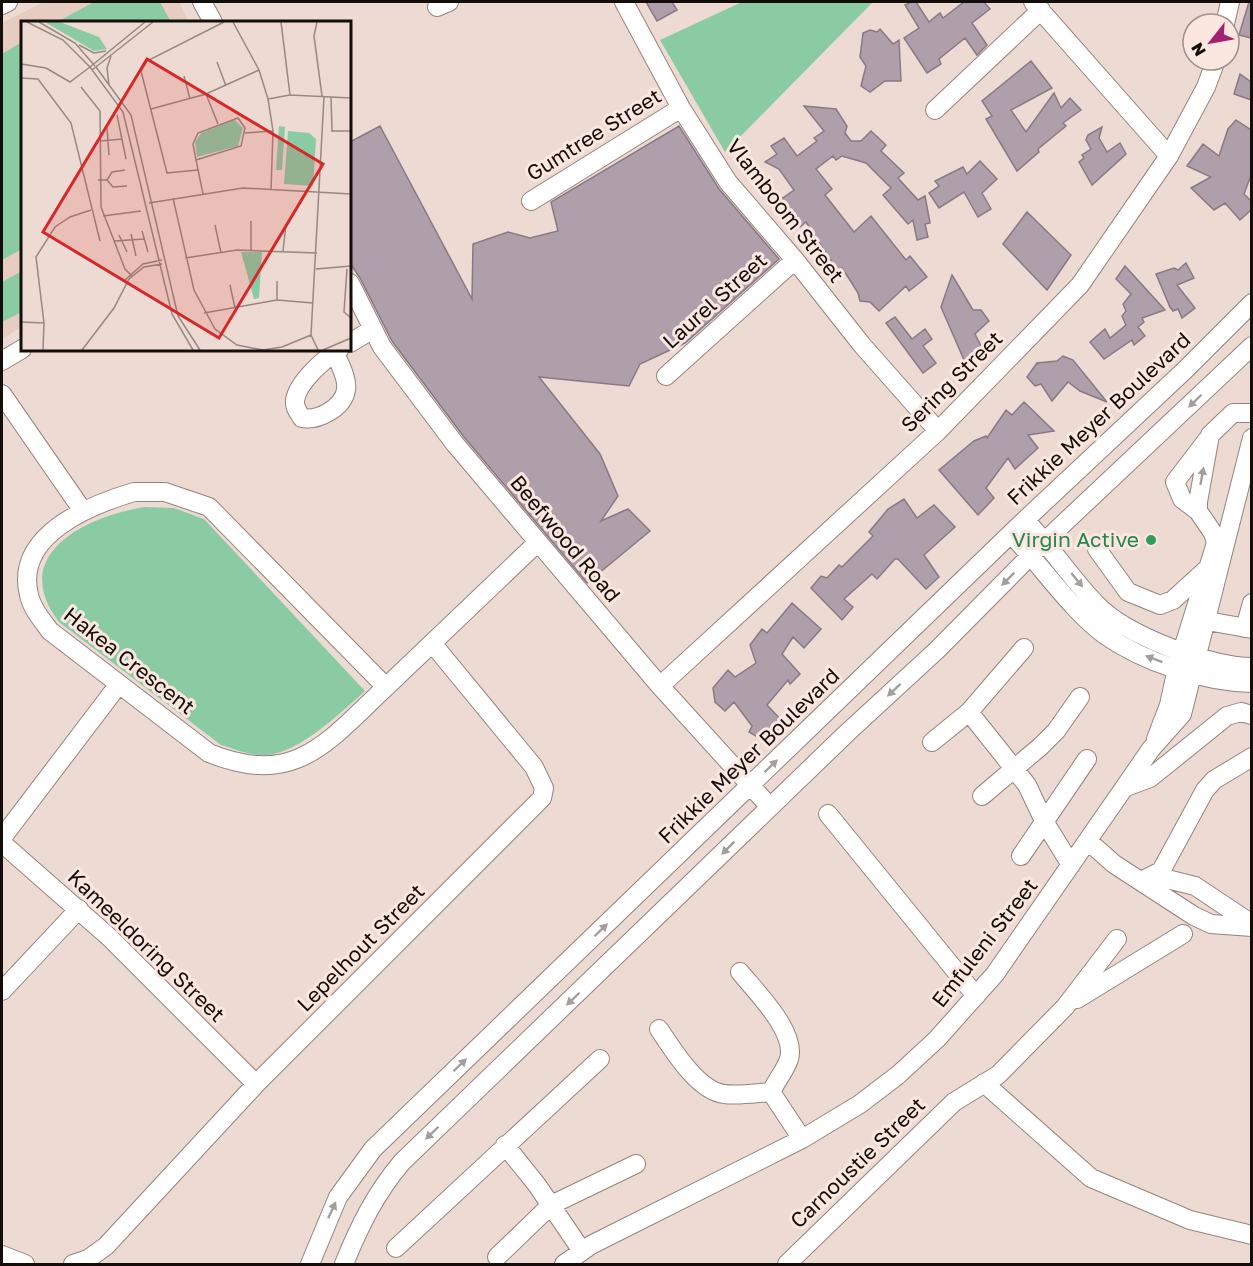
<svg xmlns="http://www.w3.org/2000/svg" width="1253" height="1266" font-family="'Golos Text',sans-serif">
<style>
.built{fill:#e6ccc1}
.green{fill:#8acba3}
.building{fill:#af9fab;stroke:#887984;stroke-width:1.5}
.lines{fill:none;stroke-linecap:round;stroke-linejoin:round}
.minor-casing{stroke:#95837c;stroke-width:20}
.minor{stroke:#fff;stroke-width:18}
.oneway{fill:#a19f9d}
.leisure-dot{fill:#2e9e5b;stroke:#fbe7e0;stroke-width:2}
.labels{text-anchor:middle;stroke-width:6;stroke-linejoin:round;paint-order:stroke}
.street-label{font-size:21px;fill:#140e0b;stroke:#fbe7e0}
.leisure-label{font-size:21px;fill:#27864d;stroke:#fbe7e0;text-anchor:end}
.inset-road{fill:none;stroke:#968882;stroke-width:1.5}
.view{fill:#d62828;fill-opacity:0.15;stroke:#d62828;stroke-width:3}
.inset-edge{fill:none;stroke:#140e0b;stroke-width:3}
</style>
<rect width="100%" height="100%" fill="#eddad2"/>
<path class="built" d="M44,2H179L189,22H22V326L2,339V23Z"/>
<path class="green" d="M94,2H160L171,22H57Z
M742,2H873L725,152L660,40Z
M22,42V249L2,260V54Z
M22,271V312L2,322V282Z
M145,507L174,508L204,519L365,691C341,712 301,752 267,755C253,757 235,749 221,745L59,622C7,554 87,516 145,507Z"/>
<path class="building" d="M646,2H672L677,10L657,21Z
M911,2H916L929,22L940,13L943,18L964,2H984L990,9L972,23L987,45L977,55L965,38L939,59L941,64L927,73L904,38L919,28L905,5Z
M1249,2L1251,3V38L1239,35Z
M880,29L893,44L899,40L901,81H885L870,92L861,86L866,66L860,57L863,33L870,30L877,32Z
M1031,61L1052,88L1011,110L1026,132L1054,93L1061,108L1070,98L1081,110L1063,123L1066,126L1038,149L1039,152L1017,171L986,119L992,116L982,101Z
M1240,74L1251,82V100L1234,94Z
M804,106L836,109L847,126L845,133L851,141H861L871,131L886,145L881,151L904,173L898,178L918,200L925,196L930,223L925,224L928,237L917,240L913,220L908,224L883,195L891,188L866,163L842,156L836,160L833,156L816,169L832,189L825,195L854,232L871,216L906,260L910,256L927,277L909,291L906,286L879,311L870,302L860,301L858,293L848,277L842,268L837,270L806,222L800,227L780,200L794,190L779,169L765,162L777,154L771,146L784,138L797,156L817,141L814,138L824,131Z
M1236,120L1251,130V175L1244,194L1251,201V210L1240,220L1225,203L1214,210L1191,188L1211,177L1187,166L1203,144L1219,156L1228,129Z
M380,126L472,299L473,244L508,232L530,238L558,231L551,202L679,126L719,189L779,259L685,343L640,364L629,386L539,377L600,454L618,496L601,521L628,509L650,531L587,583L464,437L392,341L360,278L350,263V142Z
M1102,127L1099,138L1107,152L1120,143L1126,154L1092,185L1079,162L1084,158L1082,155L1091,149L1086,140L1088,135Z
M980,161L997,179L982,193L991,209L978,217L964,192L939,208L929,193L939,186L935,181L963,167L967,174Z
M1027,212L1071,255L1047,290L1003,244Z
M1186,263L1194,278L1177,285L1195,308L1182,318L1178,309L1173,311L1170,307L1156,274L1174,268L1178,270Z
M1125,266L1165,310L1142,318L1144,322L1138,327L1145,336L1134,345L1132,340L1104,359L1090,342L1105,329L1110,338L1126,325L1122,316L1126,311L1123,304L1131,294L1116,279Z
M952,275L973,310H981L989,321L975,334L983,350L964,360L941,307Z
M895,317L912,339L925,329L932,339L923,346L936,363L923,373L886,323Z
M1063,356L1073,360L1107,402L1080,391L1068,382L1052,401L1041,384L1035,386L1027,377L1037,363L1057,361Z
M1024,402L1054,431L1028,435L1038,448L1015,469L1008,458L986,488L994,498L978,515L939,470L974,441L986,436L987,438L1006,410L1012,415Z
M904,499L917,518L934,505L955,527L924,555L939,577L926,589L898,559H895L877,579L872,574L844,599L853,607L842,620L811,588L821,576L827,578L839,565L842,567L873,536L869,532L888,509Z
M792,603L821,629L804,648L793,637L782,654L800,674L790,684L788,680L767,705L784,723L766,742L749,732L752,726L734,702L725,711L715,702L713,688L728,670L735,677L756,663L750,645L762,629L767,633Z"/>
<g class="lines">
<g class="minor-casing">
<path id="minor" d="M202,2L213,22
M624,2L681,108L728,182L795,260L862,345L938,431
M1033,2L1169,156
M2,5L8,2
M437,7L449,2
M1225,24L1230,2
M935,110L1041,10
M531,201L681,108
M350,283L382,347L455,444L660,686L770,807
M350,343L373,329
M333,350C338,360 348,378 346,390C343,408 318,421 302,418C299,413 294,408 295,400C298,382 324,359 339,350
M2,361L22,349
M666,376L795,260
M2,394L83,511
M134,492H165L209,507L386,687C327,742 296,788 209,753L50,631C42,620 32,609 29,595C14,535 90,505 134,492Z
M1198,511L1182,499L1175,482L1207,440
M1025,520C1051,547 1071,578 1096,604C1125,635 1209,667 1252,667
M1011,534C1040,564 1072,611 1105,635C1144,662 1203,682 1252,683
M1097,549L1128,592L1160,605L1173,600L1207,569
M1207,621L1252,629
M1245,628L1252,603
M660,686L938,431L1080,285L1169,156L1206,87L1216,60
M386,687L538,542
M969,712L1027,785L1044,821L1071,865
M1156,739L1169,705L1177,668L1216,543L1213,533L1198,511V502L1210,435L1233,413H1252
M932,742L969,712L1024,648
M1126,787L1150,778L1227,716L1241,712L1252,715
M982,796L1041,746L1056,731L1080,697
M828,814L976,996
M2,838L119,684
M1088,841L1114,864L1194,916L1211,924L1252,927
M2,843L109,937L256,1084
M1021,856L1087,759
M1155,876L1195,886L1252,924
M1143,880L1161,871L1205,790L1214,780L1252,757
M740,972C756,992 797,1032 789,1059C785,1071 776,1081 771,1092L802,1139
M2,991L79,909
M1077,999L1183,934
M659,1029C673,1050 698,1091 724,1094C739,1096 756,1093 771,1092
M984,1083L1091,1178L1190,1220L1252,1235
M505,1145L537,1185L582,1251
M396,1248L600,1059
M2,1255L25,1264
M497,1257L551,1205L636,1164
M73,1264L88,1259L106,1246L256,1084L542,798L544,788L534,767L432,643
M310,1264L338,1197L373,1149L1025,520L1185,370L1252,303
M344,1264C359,1227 375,1194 402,1162L848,732L937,650L1045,541L1252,346
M564,1264L591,1245L802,1139L860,1104L898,1075L937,1039L995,974L1151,749L1182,714L1252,438
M787,1264L954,1102L998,1075L1065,1007L1117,939"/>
</g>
<use href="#minor" class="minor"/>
</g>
<defs><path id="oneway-solid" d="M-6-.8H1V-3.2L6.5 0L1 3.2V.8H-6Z" transform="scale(1.5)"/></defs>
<g class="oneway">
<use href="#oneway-solid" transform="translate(1195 401) rotate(136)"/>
<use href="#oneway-solid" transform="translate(1202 476) rotate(-80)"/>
<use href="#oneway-solid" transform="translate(1008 579) rotate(135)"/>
<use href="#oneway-solid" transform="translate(1077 580) rotate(51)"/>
<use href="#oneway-solid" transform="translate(1154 659) rotate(-159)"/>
<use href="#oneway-solid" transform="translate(894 690) rotate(137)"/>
<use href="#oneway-solid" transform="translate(771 766) rotate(-44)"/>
<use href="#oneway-solid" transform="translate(728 848) rotate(135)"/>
<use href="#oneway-solid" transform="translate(601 930) rotate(-44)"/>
<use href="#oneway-solid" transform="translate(573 999) rotate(136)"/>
<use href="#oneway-solid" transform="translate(460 1065) rotate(-44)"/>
<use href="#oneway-solid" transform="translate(432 1133) rotate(136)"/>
<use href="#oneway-solid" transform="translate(332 1210) rotate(-65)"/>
</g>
<circle class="leisure-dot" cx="1151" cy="540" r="6"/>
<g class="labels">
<g class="street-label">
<text transform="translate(594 135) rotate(-32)" y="7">Gumtree Street</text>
<text transform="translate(785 211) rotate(52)" y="7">Vlamboom Street</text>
<text transform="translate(715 301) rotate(-42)" y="7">Laurel Street</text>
<text transform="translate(952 382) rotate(-45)" y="7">Sering Street</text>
<text transform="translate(1099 419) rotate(-43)" y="7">Frikkie Meyer Boulevard</text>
<text transform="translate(565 539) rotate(50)" y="7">Beefwood Road</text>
<text transform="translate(129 661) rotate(38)" y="7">Hakea Crescent</text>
<text transform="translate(749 756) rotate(-44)" y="7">Frikkie Meyer Boulevard</text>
<text transform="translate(985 943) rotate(-52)" y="7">Emfuleni Street</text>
<text transform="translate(146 946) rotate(44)" y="7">Kameeldoring Street</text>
<text transform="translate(361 948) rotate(-45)" y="7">Lepelhout Street</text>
<text transform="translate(858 1163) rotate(-44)" y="7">Carnoustie Street</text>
</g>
<g class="leisure-label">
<text x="1139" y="547">Virgin Active</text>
</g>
</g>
<g transform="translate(21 21)">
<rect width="330" height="330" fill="#eddad2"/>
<path d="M24,1H39L78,16L86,28L73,30ZM214,99L222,107L217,125L176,136L174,121L180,112ZM258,105L264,106L261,149H255ZM267,110L288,112L295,118L292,165L263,163ZM220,231H241L238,277L233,278Z" fill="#8acba3"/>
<path class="inset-road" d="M6,1L42,19L69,46L124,1M18,1L54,22L74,45M212,1L238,49L247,78L252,110L250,169M260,1L269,74M296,1L293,15L301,75M330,15V48M58,24L73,32L85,30M196,41L205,65M0,43L25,47L49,61L69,46L102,91L151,293L172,329M75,46L110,94L157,295L179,329M71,49L132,1M163,55L169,78M0,57L17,58L50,102L79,220M88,64L86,47L90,35M60,66L79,90L80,186L104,248L111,255M185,73L197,103M310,76L311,110M247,78L269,74L330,77M130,88L185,73L238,49M96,94L105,138M217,97L224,107L220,125L175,139L172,123L177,112ZM86,107L88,134M310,110H330M224,112L252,110M80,120L101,118M175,139L182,173M177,149L146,152L120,50L126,40L203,1M77,159H86L92,166L106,165M86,159L91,151L104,149M152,177L173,269L194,308L216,324L242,329L261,326L290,314M128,182L222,167L330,173M82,195L120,190M230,200V229M194,204L200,232M121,210L127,231M110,213L115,235M98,214L106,231M93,220L123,218M262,230L265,203M164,237L216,229L296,232M295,248L330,245M326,248L323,291L330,297M104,259L122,243L141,239M209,264L214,287M256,279V260M183,292L256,279L292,282M0,301L23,302M22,329L23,302L15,236L34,206L49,196L70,189M61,329L93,287L108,258L123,246L141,243M297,329L290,314L303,76M302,329L330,317"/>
<path class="view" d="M126,38L302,143L198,317L22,211Z"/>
<rect width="330" height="330" class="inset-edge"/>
</g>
<rect width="1253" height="1266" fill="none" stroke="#140e0b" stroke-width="6"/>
<g transform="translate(1211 42) rotate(239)"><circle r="28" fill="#fbe7e0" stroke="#9f908b" stroke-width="1.5"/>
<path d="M0-4.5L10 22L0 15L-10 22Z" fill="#a4216f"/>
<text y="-9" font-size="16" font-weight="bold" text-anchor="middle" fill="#140e0b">N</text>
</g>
</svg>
